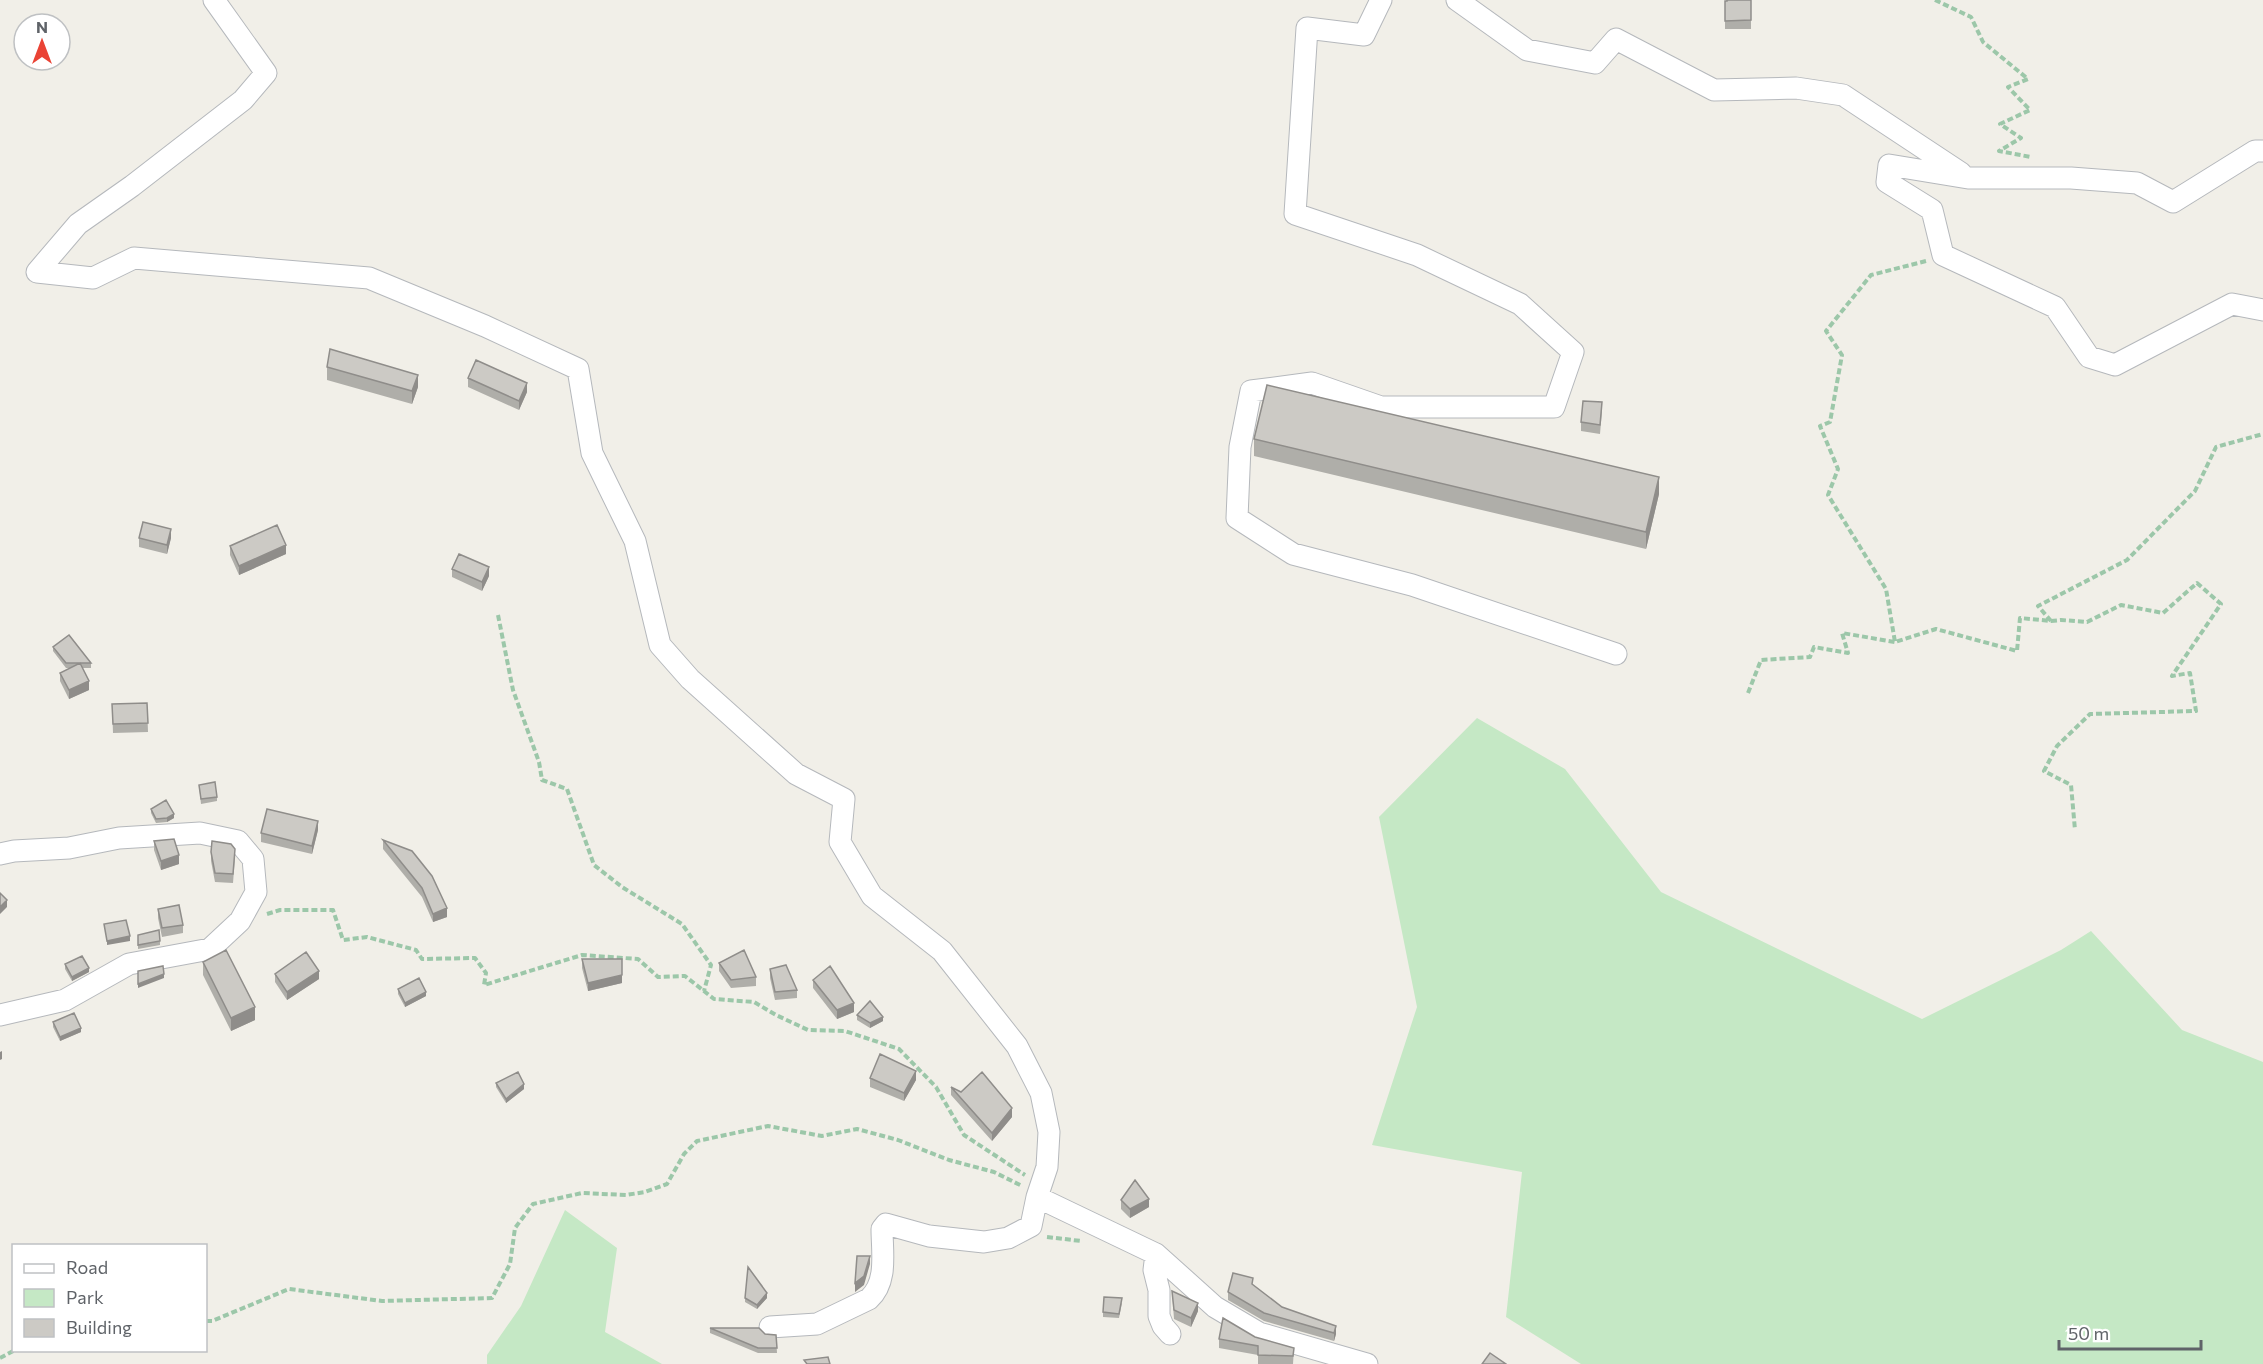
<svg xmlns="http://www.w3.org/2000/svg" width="2263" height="1364" font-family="Commissioner,sans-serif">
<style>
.green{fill:#c5e8c5}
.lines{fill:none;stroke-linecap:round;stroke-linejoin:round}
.street-casing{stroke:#b5b8bc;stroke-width:23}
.path{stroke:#9cc7a9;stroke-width:4;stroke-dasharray:6 3;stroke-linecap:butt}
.street{stroke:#fff;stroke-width:21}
.wall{fill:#afaea9}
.shaded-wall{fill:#8f8d8a}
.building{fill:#cccac5;stroke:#8f8d8a;stroke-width:1.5}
</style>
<rect width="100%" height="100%" fill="#f1efe8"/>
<path class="green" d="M1477,718L1565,769L1661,892L1922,1019L2061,950L2091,931L2182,1030L2263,1062V1364H1581L1506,1317L1522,1172L1372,1145L1417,1007L1379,817Z
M565,1210L617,1248L605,1332L662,1364H487V1355L521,1306Z"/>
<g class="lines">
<g class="street-casing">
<path id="street" d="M214,0L266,73L243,100L132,186L78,224L37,272L93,278L134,258L369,278L485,326L578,369L592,453L635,541L660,645L690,679L796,774L844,799L840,842L872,896L942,951L1017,1046L1041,1093L1049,1132L1047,1167L1037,1197L1031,1226L1008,1238L984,1242L929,1236L886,1224L882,1229C882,1252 888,1282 869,1299L817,1324L770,1327
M1381,0L1364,35L1307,28L1295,214L1417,255L1520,304L1573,352L1554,407H1381L1312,383L1251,391L1240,447L1237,518L1293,554L1412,585L1616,654
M1457,0L1527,50L1595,63L1616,39L1714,90L1796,88L1843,95L1961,173
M2263,151H2255L2173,202L2137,183L2071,178H1968L1889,165L1887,182L1932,210L1943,255L2055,307L2089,357L2115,365L2232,304L2263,310
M0,854L14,851L69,848L119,838L200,833L238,841L253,859L256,892L240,921L210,949L129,964L65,1000L0,1015
M1037,1197L1156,1254L1215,1307L1259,1333L1367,1364
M1156,1254L1154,1270L1159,1290V1316L1163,1326L1170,1334"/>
</g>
<path class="path" d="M1935,0L1971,17L1983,42L2028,79L2008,87L2030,110L2000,124L2021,138L1999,151L2031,157
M1926,261L1871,275L1826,331L1842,355L1830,422L1820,426L1838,469L1828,495L1886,589L1895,642L1936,629L2017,651L2020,618L2051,621L2038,606L2127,560L2195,491L2216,447L2263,434
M498,615L513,690L539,762L542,780L567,789L594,865L622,887L682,924L711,965L704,991
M2051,621L2061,620L2087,622L2121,605L2163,613L2197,583L2221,604L2172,676L2190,673L2196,711L2090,714L2057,746L2044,771L2071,785L2075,830
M1748,693L1761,660L1810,657L1814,647L1848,653L1842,633L1895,642
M267,914L280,910H333L343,940L367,937L416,950L422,959L475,958L486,973L484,985L582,955L638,959L658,977L685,976L714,999L754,1002L776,1015L808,1030L845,1031L899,1049L936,1087L964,1135L1025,1175
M1047,1237L1081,1241
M206,1321H212L289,1289L382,1301L492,1298L510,1264L515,1228L533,1204L582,1193L626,1195L645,1192L667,1184L684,1154L697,1141L768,1126L822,1136L857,1129L898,1140L949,1160L994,1172L1022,1186
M0,1358L15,1350"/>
<use href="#street" class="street"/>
</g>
<path class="wall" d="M1751,0V29H1725V1Z
M327,367L418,387L412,404L327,380Z
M468,378L527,392L519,410L468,387Z
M1602,411L1600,434L1581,431V422Z
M1254,439L1659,494L1646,549L1254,456Z
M139,538H171L167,554L139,547Z
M230,546L286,554L239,575L230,555Z
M452,569L489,576L482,591L452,577Z
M53,647L91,663V668H82L89,690L69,699L60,681V673L71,668H66L53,651Z
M147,703L148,732L113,733L112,704Z
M199,785L217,797V801L201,804Z
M151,809L174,818L167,822L156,823L151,813Z
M318,830L312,854L261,842V833Z
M383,840L447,917L433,922L422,897L383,849Z
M154,841L179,864L161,870L154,850Z
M211,852L235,857L233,883L215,882L211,861Z
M158,909L183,925V933L162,937L158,918Z
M138,935L160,941V945L138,949Z
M582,959L622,983L588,991L582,968Z
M203,962L255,1020L231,1031L203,975Z
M719,963L756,977V986L731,988L719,971Z
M65,964L89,972L72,981L65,969Z
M770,969L797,990V998L775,1000L770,978Z
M275,974L319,979L287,1000L275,982Z
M813,980L854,1012L837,1019L813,988Z
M398,989L426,996L405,1007L398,994Z
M857,1015L883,1021L870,1028L857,1020Z
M53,1022L81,1032L60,1041L53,1027Z
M870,1078L916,1080L904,1101L870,1087Z
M496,1083L524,1089L506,1103L496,1087Z
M951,1087L1012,1117L992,1141L951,1095Z
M1121,1200L1149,1207L1130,1218L1121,1209Z
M1253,1285L1282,1307L1336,1334L1334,1341L1264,1321L1228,1300V1292Z
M1172,1291L1198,1311L1191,1327L1174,1319Z
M745,1298H767L757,1309L745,1302Z
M1122,1303L1119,1318L1103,1317V1312Z
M710,1328L776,1335L777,1353H758L710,1333Z
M1255,1337L1294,1348L1293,1364H1258V1355L1219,1348V1339Z"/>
<path class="shaded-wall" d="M418,375V387L412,404V391Z
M527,383V392L519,410V401Z
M1659,477V494L1646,549V532Z
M171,529V538L167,554V545Z
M286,545V554L239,575V566Z
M489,567V576L482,591V582Z
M89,681V690L69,699V690Z
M174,814V818L167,822V818Z
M318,821V830L312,854V846Z
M179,855V864L161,870V861Z
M7,900V907L0,914V907Z
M447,908V917L433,922V914Z
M130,936V941L107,945V941Z
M89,968V972L72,981V977Z
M319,971V979L287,1000V992Z
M164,974V978L138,988V984Z
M622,975V983L588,991V983Z
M426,992V996L405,1007V1003Z
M854,1003V1012L837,1019V1010Z
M255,1007V1020L231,1031V1018Z
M883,1017V1021L870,1028V1023Z
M81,1028V1032L60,1041V1037Z
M2,1051V1059L0,1060V1052Z
M916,1071V1080L904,1101V1093Z
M524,1084V1089L506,1103V1099Z
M1012,1108V1117L992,1141V1133Z
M1149,1199V1207L1130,1218V1209Z
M870,1256V1264L864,1285L855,1292V1283Z
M767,1293V1298L757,1309V1305Z
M1198,1303V1311L1191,1327V1318Z
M1336,1326V1334L1334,1341V1333Z"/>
<path class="building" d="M1727,0H1751V20L1725,21V1H1727Z
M330,349L418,375L412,391L327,367Z
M476,360L527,383L519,401L468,378Z
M1267,385L1659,477L1646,532L1254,439Z
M1583,401L1602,402L1600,425L1581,422Z
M143,522L171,529L167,545L139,538Z
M277,525L286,545L239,566L230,546Z
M459,554L489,567L482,582L452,569Z
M69,635L91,663H66L53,647Z
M80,663L89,681L69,690L60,673Z
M147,703L148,723L113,724L112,704Z
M215,782L217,797L201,799L199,785Z
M166,800L174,814L167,818L156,819L151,809Z
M267,809L318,821L312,846L261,833Z
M174,839L179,855L161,861L154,841Z
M383,840L412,851L432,876L447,908L433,914L422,888Z
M212,841L231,844L235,849L233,874L215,873L211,852Z
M0,893L7,900L0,907Z
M179,905L183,925L162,928L158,909Z
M126,920L130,936L107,941L104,924Z
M159,930L160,941L138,945V935Z
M226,950L255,1007L231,1018L203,962Z
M744,950L756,977L731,980L719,963Z
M306,952L319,971L287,992L275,974Z
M82,956L89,968L72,977L65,964Z
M582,959H622V975L588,983Z
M786,965L797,990L775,992L770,969Z
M163,966L164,974L138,984V971Z
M830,966L854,1003L837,1010L813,980Z
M419,978L426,992L405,1003L398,989Z
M870,1001L883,1017L870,1023L857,1015Z
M74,1013L81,1028L60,1037L53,1022Z
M880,1054L916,1071L904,1093L870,1078Z
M518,1072L524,1084L506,1099L496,1083Z
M982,1072L1012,1108L992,1133L951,1087L961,1092Z
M1135,1180L1149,1199L1130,1209L1121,1200Z
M857,1256H870L864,1276L855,1283Z
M748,1267L767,1293L757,1305L745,1298Z
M1233,1273L1253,1278L1252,1284L1282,1307L1336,1326L1334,1333L1264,1313L1228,1292Z
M1172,1291L1198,1303L1191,1318L1174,1310Z
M1104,1297L1122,1298L1119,1314L1103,1312Z
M1223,1318L1255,1337L1294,1348L1293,1356L1258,1355V1346L1219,1339Z
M710,1328H759L765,1334L776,1335L777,1348H758Z
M1490,1353L1506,1364H1482Z
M828,1357L830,1364H807L804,1360Z"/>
<rect x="12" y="1244" width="195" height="108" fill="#ffffff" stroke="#bfc1c3" stroke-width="1.5"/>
<rect x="24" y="1264" width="30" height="9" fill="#ffffff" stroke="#bfc1c3" stroke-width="1.5"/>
<text x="66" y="1274" font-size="18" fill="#5f6368">Road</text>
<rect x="24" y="1289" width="30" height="18" fill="#c5e8c5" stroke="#bfc1c3" stroke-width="1.5"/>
<text x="66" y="1304" font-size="18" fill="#5f6368">Park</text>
<rect x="24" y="1319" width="30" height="18" fill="#cccac5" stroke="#bfc1c3" stroke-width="1.5"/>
<text x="66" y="1334" font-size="18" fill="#5f6368">Building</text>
<g transform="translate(42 42)"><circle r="28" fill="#ffffff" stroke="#bfc1c3" stroke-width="1.5"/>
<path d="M0-4.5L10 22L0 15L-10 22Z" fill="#ea4335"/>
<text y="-9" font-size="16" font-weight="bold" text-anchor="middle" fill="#5f6368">N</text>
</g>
<path d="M2059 1340v9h142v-9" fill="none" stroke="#5f6368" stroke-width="3"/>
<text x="2068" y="1340" font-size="18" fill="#5f6368" stroke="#ffffff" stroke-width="4.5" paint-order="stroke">50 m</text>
</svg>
